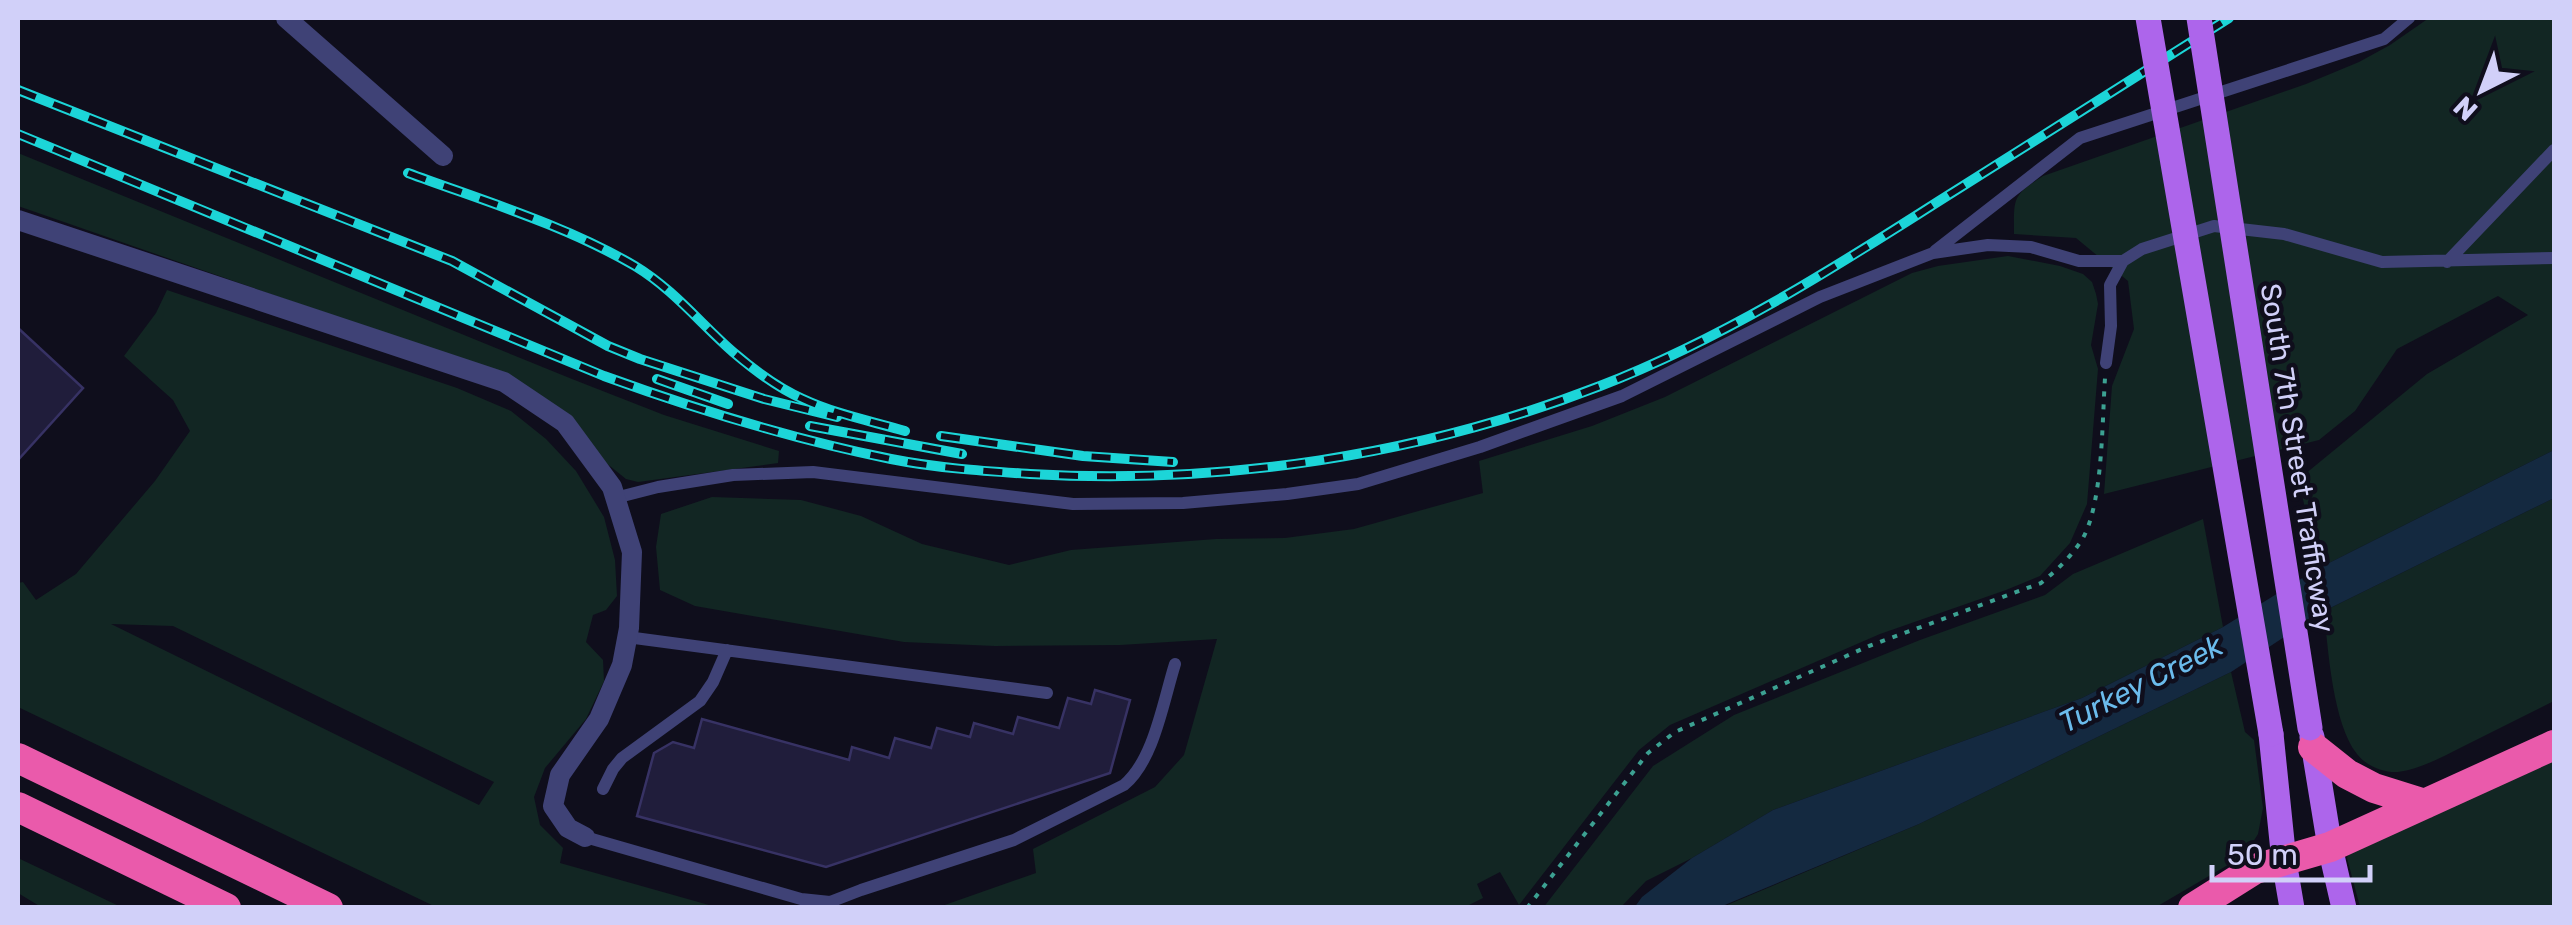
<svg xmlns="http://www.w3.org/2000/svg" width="2572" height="925" font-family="Rubik,sans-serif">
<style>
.green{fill:#122623;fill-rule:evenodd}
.water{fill:#142940}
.building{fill:#201d3b;stroke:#373264;stroke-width:2.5}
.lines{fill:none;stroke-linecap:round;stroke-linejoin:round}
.path{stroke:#3ca192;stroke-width:4;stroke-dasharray:5 8;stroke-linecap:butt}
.lane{stroke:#3f4276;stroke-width:12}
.street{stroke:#3f4276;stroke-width:20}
.primary{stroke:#ad65eb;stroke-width:25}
.highway{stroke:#ea5aab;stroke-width:30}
.rail-casing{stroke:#1cd5d8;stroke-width:10}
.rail{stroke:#0f0e1c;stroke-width:6;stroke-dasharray:19;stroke-linecap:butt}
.primary-bridge{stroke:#ad65eb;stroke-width:25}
.labels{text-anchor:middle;stroke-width:9;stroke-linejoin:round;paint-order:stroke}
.street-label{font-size:28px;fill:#d1d0f9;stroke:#0f0e1c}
.water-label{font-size:30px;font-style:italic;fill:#6bbbec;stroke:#0f0e1c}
</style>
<rect width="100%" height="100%" fill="#0f0e1c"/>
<path class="green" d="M2429,18H2554V450L2317,569L2299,479L2427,374L2528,315L2498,296L2397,349L2355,411L2319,440L2104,494L2112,386L2134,329L2128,281L2076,238L2014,234C2014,197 2012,196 2043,176L2306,84L2359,62L2390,45Z
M18,153L572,379L664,415L779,451L778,463L653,480L638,482L626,479L492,371L18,206Z
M2008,256L2060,266L2083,274L2092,282L2096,294L2098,304L2091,345L2098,369L2087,504L2070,543L2040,576L2006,590L1880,634L1670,725L1639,750L1519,905L1500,872L1477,884L1483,898L1465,907H939L1036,873L1033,849L1155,787L1184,755L1217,639L1120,645L995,646L904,642L695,606L660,590L656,547L661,514L712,497L801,500L861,516L922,544L1009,565L1071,550L1216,539L1285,538L1354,529L1483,493L1479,461L1592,426L1665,397L1912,273L1938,266Z
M167,290L457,388L511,411L546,439L576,471L604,517L615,560L617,596L606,610L593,615L586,642L603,660L604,681L586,719L545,768L534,797L540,825L563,848L560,863L716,907H436L18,707V583L23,582L36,600L76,574L155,481L190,431L173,400L124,356L156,313ZM111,624L173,626L494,782L479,805Z
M2554,498V701C2524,716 2494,731 2464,746C2444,756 2421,769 2398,772C2384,773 2366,766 2357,754C2333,724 2328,650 2324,611Z
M2203,519L2223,627L2082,698L1773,810L1692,858L1646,881L1621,907L1543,908L1653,766L1734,715L1920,640L2045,595L2073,574Z
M2231,672L2245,732L2254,740L2263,808L2258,834L2245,855L2156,907L1720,908L1919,824Z
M2554,758V907H2360L2347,858L2349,853Z
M18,858L121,907H41L18,893Z"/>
<path class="water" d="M2554,450V498L2324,611L2231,672L1919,824L1720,907L1634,908L1642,897L1692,858L1773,810L2082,698L2223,627L2317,569Z"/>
<path class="building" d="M18,328L83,388L18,460Z
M1095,690L1130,700L1110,773L826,867L637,816L654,753L673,742L694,748L702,719L849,760L852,747L889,758L895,738L931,748L937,728L970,737L974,723L1013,734L1018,717L1059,728L1068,698L1091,704Z"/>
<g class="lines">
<path class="path" d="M1527,908L1648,753L1675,732L1869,646L2041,583C2057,570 2072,556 2083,538C2103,501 2102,422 2105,378"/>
<path class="lane" d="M1935,251L2080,138L2384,39L2409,18
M2447,262L2554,150
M2106,363L2111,326L2110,285L2123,261L2142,249L2214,226L2284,234L2382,262L2554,258
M615,498L658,487L733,475L813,472L1073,504L1183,503L1287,494L1358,484L1480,447L1622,396L1820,297L1933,253L1988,245L2031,247L2079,261H2123
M627,637L1047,693
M603,789L613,769L622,758L700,701L713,682L727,650
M585,837L801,899L830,902L861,890L1014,840L1124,785C1154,760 1163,702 1175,664"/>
<path class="street" d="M286,18L443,156
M18,220L504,382L565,423L612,487L632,552L629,628L622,665L599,719L560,775L553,806L568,828L585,837"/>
<path class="primary" d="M2271,734L2284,861L2292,908
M2312,737L2330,847L2344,908"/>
<path class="highway" d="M2313,747L2347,774L2374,788L2425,804
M18,758L328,908
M18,807L226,908
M2193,908L2255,869L2330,847L2554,745"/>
<g class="rail-casing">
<path id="rail" d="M18,90L452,261L608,346L640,359L764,399L837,417
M18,134L604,376C698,410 792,439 891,459C936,468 984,471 1030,474C1223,485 1419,456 1600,386C1720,340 1831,270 1939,201C2036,140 2132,79 2229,18
M408,173C484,201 565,225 635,266C673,289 700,323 733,352C754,370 778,388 803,399C835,414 871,421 905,431
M657,379L728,404
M810,426L962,454
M941,436L1083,456L1173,462"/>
</g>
<use href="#rail" class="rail"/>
<path class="primary-bridge" d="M2148,18L2271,734
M2199,18L2310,728"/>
</g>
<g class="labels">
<g class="street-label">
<text transform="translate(2298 458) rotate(81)" y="10">South 7th Street Trafficway</text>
</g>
<g class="water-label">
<text transform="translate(2141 684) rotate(-27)" y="10">Turkey Creek</text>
</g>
</g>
<rect width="2572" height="925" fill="none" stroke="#d1d0f9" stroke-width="40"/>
<g transform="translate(2482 90) rotate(222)" stroke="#0f0e1c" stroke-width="8" paint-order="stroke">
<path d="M0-8L18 38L0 25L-18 38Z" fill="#d1d0f9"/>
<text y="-15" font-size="28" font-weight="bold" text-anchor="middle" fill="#d1d0f9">N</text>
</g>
<path d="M2212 865v15h158v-15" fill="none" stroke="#d1d0f9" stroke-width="5"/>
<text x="2227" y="865" font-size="30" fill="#d1d0f9" stroke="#0f0e1c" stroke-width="8" paint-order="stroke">50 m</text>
</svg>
